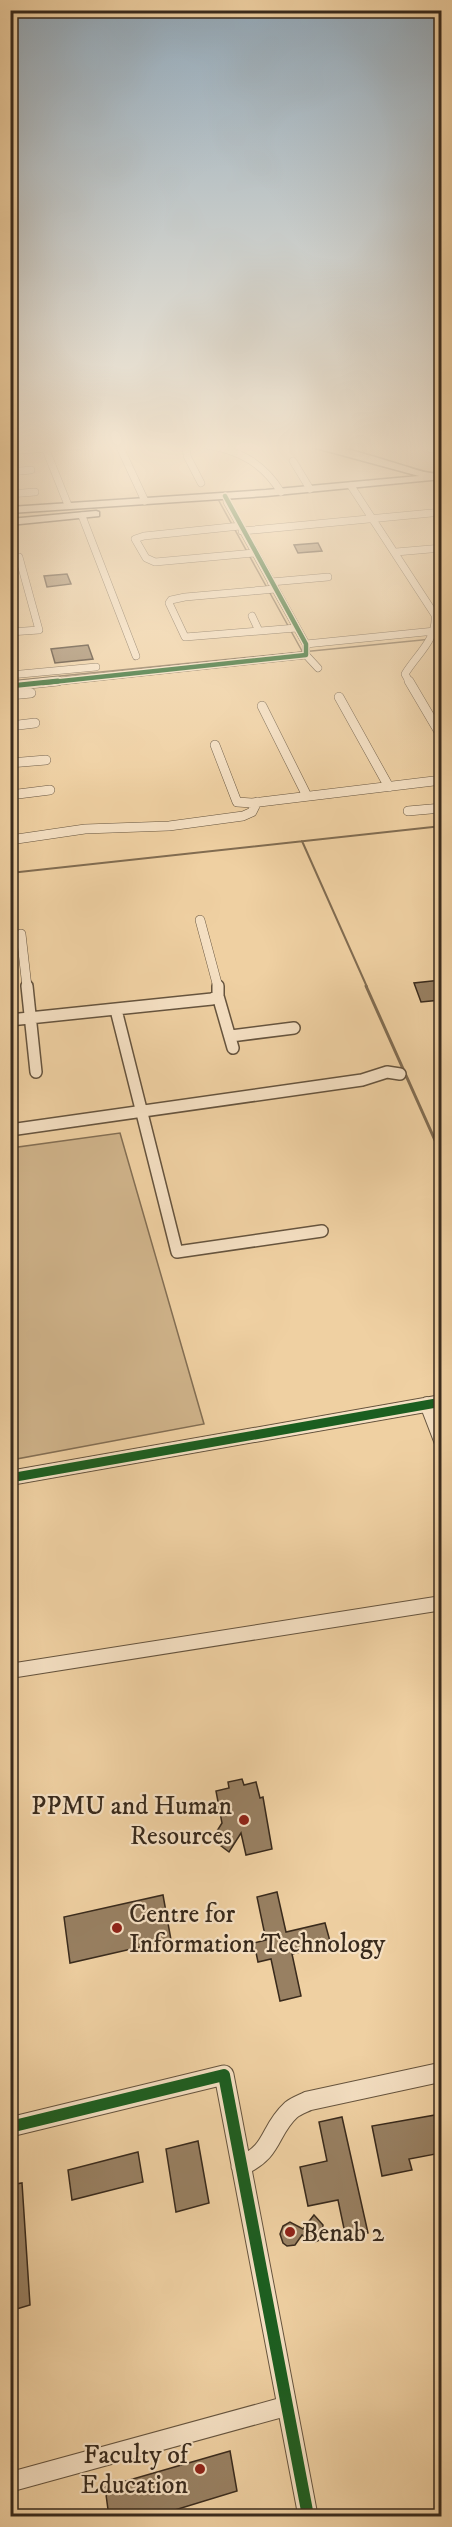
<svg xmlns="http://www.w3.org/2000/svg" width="452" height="2527" font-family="'IM FELL DW Pica',serif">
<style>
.green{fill:#d0b48b;stroke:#846f54;stroke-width:1.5}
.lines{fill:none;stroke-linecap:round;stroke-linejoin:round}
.stream-far2{stroke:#816c51;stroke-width:1.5}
.stream-far1{stroke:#816c51;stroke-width:2}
.stream{stroke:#816c51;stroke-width:3}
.building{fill:#988062;stroke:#392a1c;stroke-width:1.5}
.street-far4-casing{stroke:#66543e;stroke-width:8}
.street-far3-casing{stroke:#66543e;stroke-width:10}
.street-far2-casing{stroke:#66543e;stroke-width:14}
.street-far1-casing{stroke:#66543e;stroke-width:16}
.street-casing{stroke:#66543e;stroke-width:21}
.secondary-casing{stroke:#392a1c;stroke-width:3}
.street-far4{stroke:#f5e0c3;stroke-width:7}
.street-far3{stroke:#f5e0c3;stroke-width:9}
.street-far2{stroke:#f5e0c3;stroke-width:11}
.street-far1{stroke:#f5e0c3;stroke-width:14}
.street{stroke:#f5e0c3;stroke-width:19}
.secondary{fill:#f5e0c3;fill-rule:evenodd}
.cycleway-far3-casing{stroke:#f5e0c3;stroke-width:7}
.cycleway-far2-casing{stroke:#f5e0c3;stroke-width:8}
.cycleway-far1-casing{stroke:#f5e0c3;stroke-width:13}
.cycleway-casing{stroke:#f5e0c3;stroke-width:16}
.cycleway-far3{stroke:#1b5e20;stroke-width:4.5}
.cycleway-far2{stroke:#1b5e20;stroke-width:5}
.cycleway-far1{stroke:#1b5e20;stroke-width:9}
.cycleway{stroke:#1b5e20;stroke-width:12}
.poi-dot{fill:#8f2418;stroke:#f5e0c3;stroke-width:2}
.labels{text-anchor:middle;stroke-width:4.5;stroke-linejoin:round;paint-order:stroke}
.near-poi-label{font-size:26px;fill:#392a1c;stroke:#f5e0c3;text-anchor:end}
</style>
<rect width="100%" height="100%" fill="#efd0a2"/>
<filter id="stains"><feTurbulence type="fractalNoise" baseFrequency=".00333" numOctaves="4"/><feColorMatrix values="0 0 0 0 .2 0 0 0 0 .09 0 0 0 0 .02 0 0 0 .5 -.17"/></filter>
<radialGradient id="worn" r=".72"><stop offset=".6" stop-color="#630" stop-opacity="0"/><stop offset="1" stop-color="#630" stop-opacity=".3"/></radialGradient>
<path class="green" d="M120,1133L204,1424L11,1460V1148Z"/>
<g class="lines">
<path class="stream-far2" d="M219,501L302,651
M10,681L442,638"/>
<path class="stream-far1" d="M302,841L367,987
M10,873L442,826"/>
<path class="stream" d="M366,986L442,1156"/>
</g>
<path class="building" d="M318,543L322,551L298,553L294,545Z
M67,574L71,584L47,587L44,576Z
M88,645L93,659L55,663L51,649Z
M441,980V1000L421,1002L414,983Z
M242,1779L244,1785L256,1782L260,1798L263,1797L272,1849L246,1855L241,1833L229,1852L212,1839L222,1823L216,1791L229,1788L228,1782Z
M277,1892L286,1932L325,1923L331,1945L292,1954L301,1996L280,2001L271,1959L258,1962L254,1943L266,1940L257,1897Z
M163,1895L171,1940L70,1963L64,1917Z
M441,2114V2153L409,2159L412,2170L382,2176L372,2126Z
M342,2117L368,2233L346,2238L338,2200L308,2206L300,2167L327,2161L319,2122Z
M198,2141L209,2203L176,2212L166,2149Z
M138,2152L143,2182L72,2200L68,2170Z
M22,2183L30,2305L10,2311V2185Z
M314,2215L323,2225L322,2239L315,2242L302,2235L295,2245L287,2246L283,2243L280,2234L283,2226L290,2222L303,2229Z
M230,2451L237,2491L152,2517H109L105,2487Z"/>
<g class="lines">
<g class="street-far4-casing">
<path id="street-far4" d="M44,445L68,505
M119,445L145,501
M186,445L187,456L201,483
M206,445C239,450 263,463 281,492
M431,449L442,446
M10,451L85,445
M293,461L310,489
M10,472L31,470
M351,486L435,615C437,640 417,654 405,674L410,683
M10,494L35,492
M82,516L136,656
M240,526L144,536L135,539L146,558L155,562L254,553
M242,531L442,512
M396,552L442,548
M10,558L19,557L39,630L10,632
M271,582L328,577
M275,589L185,597L171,600L169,603L185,637L296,628
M252,616L259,631
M306,644L435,631
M306,655L318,668
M10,675L96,667
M43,683L306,655V644L227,502"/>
</g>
<g class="street-far3-casing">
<path id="street-far3" d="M409,681L442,737
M10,686L58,681
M10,695L31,693
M339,697L389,787
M262,706L307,796
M10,726L35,723
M215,745L237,802L252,803L442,780
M10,763L46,760
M10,795L50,790
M408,811L442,808
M10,840L85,829L169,826L243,816L252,812L257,802
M200,920L218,987
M21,934L27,987"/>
</g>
<g class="street-far2-casing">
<path id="street-far2" d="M27,986L36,1072
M218,996L233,1048
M116,1010L177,1252L322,1231
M10,1020L212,999L218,996V986
M231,1036L294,1028
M10,1130L362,1080L387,1072L400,1074"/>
</g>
<g class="street-far1-casing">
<path id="street-far1" d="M427,1404L442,1443
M10,1478L442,1402
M10,1671L442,1603"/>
</g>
<g class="street-casing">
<path id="street" d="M10,2127L224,2075L308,2516
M241,2166C275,2151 268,2131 291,2110C296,2106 302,2104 308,2101L442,2072
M10,2482L287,2406"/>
</g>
<g class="secondary-casing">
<path id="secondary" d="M305,445C336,443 371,456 401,465C415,469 428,475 442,473V479L266,496L10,513V507L266,490L419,476Z
M96,511L99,512V516L10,525V519Z"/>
</g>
<use href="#street-far4" class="street-far4"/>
<use href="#street-far3" class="street-far3"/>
<use href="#street-far2" class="street-far2"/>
<use href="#street-far1" class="street-far1"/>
<use href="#street" class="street"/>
<use href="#secondary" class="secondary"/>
<g class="cycleway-far3-casing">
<path id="cycleway-far3" d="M43,683L306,655V644L225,496"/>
</g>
<g class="cycleway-far2-casing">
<path id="cycleway-far2" d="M10,686L58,681"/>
</g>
<g class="cycleway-far1-casing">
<path id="cycleway-far1" d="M10,1478L442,1402"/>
</g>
<g class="cycleway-casing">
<path id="cycleway" d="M10,2127L224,2075L308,2516"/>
</g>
<use href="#cycleway-far3" class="cycleway-far3"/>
<use href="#cycleway-far2" class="cycleway-far2"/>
<use href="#cycleway-far1" class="cycleway-far1"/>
<use href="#cycleway" class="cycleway"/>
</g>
<linearGradient id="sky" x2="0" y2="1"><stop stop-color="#92a9ba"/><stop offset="0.56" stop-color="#f8ead5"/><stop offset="1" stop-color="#f8ead5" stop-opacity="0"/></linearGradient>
<rect width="452" height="799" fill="url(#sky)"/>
<g class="poi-dot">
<circle cx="244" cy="1820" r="6"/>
<circle cx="117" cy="1928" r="6"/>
<circle cx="290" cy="2232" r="6"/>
<circle cx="200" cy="2469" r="6"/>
</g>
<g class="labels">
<g class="near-poi-label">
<text x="232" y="1814">PPMU and Human<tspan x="232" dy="30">Resources</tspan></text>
<text x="129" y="1922" text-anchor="start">Centre for<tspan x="129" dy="30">Information Technology</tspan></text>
<text x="302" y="2241" text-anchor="start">Benab 2</text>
<text x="188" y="2463">Faculty of<tspan x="188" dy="30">Education</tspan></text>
</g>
</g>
<rect width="452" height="2527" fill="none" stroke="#efd0a2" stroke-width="36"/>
<rect x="12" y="12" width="428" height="2503" fill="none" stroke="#392a1c" stroke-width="3"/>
<rect x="18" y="18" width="416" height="2491" fill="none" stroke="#392a1c" stroke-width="1.5"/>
<rect width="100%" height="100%" filter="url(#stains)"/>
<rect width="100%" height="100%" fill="url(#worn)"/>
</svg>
